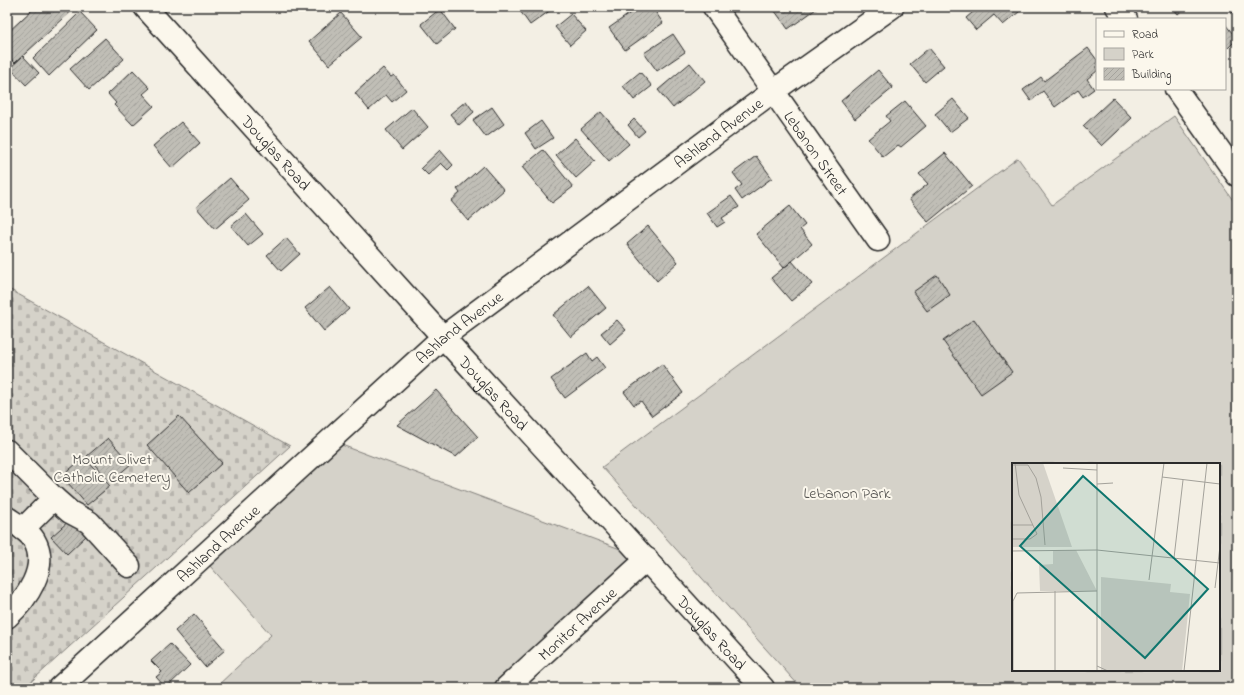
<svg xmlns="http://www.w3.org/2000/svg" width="1244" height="695" font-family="'Indie Flower',sans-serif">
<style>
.cemetery{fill:url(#cemetery-stones);stroke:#807e7a}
.park{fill:#d5d2c9;stroke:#807e7a;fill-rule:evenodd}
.building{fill:url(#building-hatch);stroke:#2b2b2b}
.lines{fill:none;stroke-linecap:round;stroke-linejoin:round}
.minor-casing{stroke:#2b2b2b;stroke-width:25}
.minor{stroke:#fbf7ec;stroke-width:22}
.labels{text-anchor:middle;stroke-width:4;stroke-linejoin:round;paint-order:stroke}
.street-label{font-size:16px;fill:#2b2b2b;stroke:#fbf7ec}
.park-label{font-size:16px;fill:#565552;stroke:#fbf7ec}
.inset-road{fill:none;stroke:#a3a19a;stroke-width:1}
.view{fill:#0f766e;fill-opacity:0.15;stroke:#0f766e;stroke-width:2}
.inset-edge{fill:none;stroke:#2b2b2b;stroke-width:2}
</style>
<defs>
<pattern id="cemetery-stones" width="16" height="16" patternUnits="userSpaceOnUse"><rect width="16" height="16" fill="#d5d2c9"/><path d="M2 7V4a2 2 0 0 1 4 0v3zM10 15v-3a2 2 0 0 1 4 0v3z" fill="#b7b4ad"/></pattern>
<pattern id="building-hatch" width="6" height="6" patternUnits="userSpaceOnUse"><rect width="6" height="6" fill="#c0beb6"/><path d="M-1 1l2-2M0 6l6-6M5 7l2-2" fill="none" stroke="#a5a39d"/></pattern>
</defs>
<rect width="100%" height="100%" fill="#f3efe4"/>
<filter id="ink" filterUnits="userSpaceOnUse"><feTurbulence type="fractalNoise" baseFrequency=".025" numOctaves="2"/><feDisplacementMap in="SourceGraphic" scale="8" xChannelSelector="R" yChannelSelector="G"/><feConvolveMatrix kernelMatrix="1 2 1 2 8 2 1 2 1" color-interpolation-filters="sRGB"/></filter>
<g filter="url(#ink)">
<path class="cemetery" d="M7,288L290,446L24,688H7Z"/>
<path class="park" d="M1174,116L1237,206V688H801L602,467L1018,158L1052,205ZM1013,464H1219V670H1013Z
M331,441L647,559L505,688H215L271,635L202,557Z"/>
<path class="building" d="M35,7H76L15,63L7,55V33Z
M279,7H289L283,12Z
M519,7H555L530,25L518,8Z
M639,7H652L663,23L625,50L609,28Z
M772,7H819L788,29Z
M979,7H1025L1003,25L994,15L976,30L966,18Z
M1172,7H1186L1178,14Z
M1228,7H1237V18Z
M440,9L455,29L437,44L421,24Z
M80,12L97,30L49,76L33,58Z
M341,13L362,37L329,65L309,41Z
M571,14L586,31L570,45L555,27Z
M1225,24L1237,39L1225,51Z
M673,34L685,52L657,71L644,53Z
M105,38L124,59L89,90L70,69Z
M929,48L944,66L925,82L910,64Z
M1088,48L1097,60V71L1087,79L1094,89L1083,97L1078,90L1055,107L1043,91L1031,101L1023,90L1041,77L1044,81Z
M23,56L39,73L26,85L10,68Z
M690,63L705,81L673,108L658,90Z
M383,68L391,77L394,75L406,90L392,102L386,95L369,110L355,93Z
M133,70L150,88L143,94L154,106L133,125L114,105L116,103L108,94Z
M878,70L893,88L855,119L841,101Z
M640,72L652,86L634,100L623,86Z
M1113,98L1132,118L1102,146L1083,126Z
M953,99L969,118L950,132L935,114Z
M466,101L474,112L459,125L450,114Z
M905,101L926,126L901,147L898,145L883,157L868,139L890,121L886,116Z
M492,107L504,124L486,137L473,120Z
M412,108L428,127L402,150L386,130Z
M601,112L629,144L609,161L581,129Z
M634,119L645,131L638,137L628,125Z
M541,121L553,138L536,149L525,133Z
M181,122L200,143L172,168L153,146Z
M575,138L595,161L576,178L556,155Z
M440,150L453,165L448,170L441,163L428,175L421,168Z
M543,150L573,187L552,203L522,167Z
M945,153L972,186L928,222L909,199L928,184L919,174Z
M756,156L772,178L742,200L735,190L742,185L733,173Z
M483,166L504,190L468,221L451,201L460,193L457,189Z
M230,178L249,200L215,229L196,207Z
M731,196L739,207L722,218L725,222L717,227L707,213Z
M790,206L805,225L800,229L812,244L784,268L756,234Z
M246,214L263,234L248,246L231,226Z
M648,226L678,262L657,281L627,244Z
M286,238L300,254L281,271L267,255Z
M792,261L812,284L791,301L771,278Z
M937,275L950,295L927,311L913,292Z
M588,286L606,308L571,337L553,315Z
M330,287L349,309L324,331L305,308Z
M974,319L1012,372L981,394L943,341Z
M617,320L626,330L610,344L601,333Z
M587,353L592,361L597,357L605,368L565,398L551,379Z
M662,364L683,393L652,416L641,401L634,405L624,392Z
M436,390L478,437L456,457L397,425Z
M179,416L222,463L189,493L147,445Z
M108,438L131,464L110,482L87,456Z
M84,457L110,486L87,505L62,476Z
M71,519L87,535L67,554L51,537Z
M194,614L225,650L205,667L175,631Z
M170,644L190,665L166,688L156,677L162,672L151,661Z"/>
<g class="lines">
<g class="minor-casing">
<g id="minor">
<path id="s1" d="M145,7L443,337L763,688"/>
<path id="s2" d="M714,7L878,240"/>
<path d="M1117,7L1126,19"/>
<path d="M1176,89L1237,175"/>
<path d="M7,451L54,498L70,512L89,522L129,566"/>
<path d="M7,518C16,524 28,530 34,540C50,567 26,600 7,617"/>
<path d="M23,529L54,498"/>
<path id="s3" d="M59,688L443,337L772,92L892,7"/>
<path id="s4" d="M506,688L647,559"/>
</g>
</g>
<use href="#minor" class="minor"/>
</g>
</g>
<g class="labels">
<g class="street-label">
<text dy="6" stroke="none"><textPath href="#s3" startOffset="863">Ashland Avenue</textPath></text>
<text dy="6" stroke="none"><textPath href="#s1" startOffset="196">Douglas Road</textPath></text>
<text dy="6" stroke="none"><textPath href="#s2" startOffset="178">Lebanon Street</textPath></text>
<text dy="6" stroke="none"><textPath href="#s3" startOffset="539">Ashland Avenue</textPath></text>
<text dy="6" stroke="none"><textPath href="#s1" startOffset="520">Douglas Road</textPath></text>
<text dy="6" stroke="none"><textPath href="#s3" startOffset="215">Ashland Avenue</textPath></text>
<text dy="6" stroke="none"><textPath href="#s4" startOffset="96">Monitor Avenue</textPath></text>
<text dy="6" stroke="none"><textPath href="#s1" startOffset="844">Douglas Road</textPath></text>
</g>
<g class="park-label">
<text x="112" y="464">Mount Olivet<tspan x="112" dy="18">Catholic Cemetery</tspan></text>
<text x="847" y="498">Lebanon Park</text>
</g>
</g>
<g transform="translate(1012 463)">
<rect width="208" height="208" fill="#f3efe4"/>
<path d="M0,0H31L60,84H0Z" fill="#d5d2c9"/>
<path d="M41,87H64L85,128H28L27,102L41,101ZM89,114L159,121L158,129L178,131L170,208H89Z" fill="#d5d2c9"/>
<path class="inset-road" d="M85,0V208M0,2H16L24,15L29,34L33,82M51,5L85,7M150,14L208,21M85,21L101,20M0,62H21M0,76H18L25,71L7,32L3,0M0,88L85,87L208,100M162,95L171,17M137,117L152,0M203,125L208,83M43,128V208M85,203L96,208M1,208V138L5,130L85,128M172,208L195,0"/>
<path class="view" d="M71,13L196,126L133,195L8,83Z"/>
<rect width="208" height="208" class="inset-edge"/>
</g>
<rect width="1244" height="695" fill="none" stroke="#fbf7ec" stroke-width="24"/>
<rect x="12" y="12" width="1220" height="671" fill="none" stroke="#2b2b2b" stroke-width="1.5" filter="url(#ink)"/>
<rect x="1096" y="18" width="130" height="72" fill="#fbf7ec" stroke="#a8a59f"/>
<rect x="1104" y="31" width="20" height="6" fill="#fbf7ec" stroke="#a8a59f"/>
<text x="1132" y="38" font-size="12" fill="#2b2b2b">Road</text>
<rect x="1104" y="48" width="20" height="12" fill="#d5d2c9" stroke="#a8a59f"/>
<text x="1132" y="58" font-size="12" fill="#2b2b2b">Park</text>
<rect x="1104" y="68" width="20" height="12" fill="url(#building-hatch)" stroke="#a8a59f"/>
<text x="1132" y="78" font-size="12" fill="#2b2b2b">Building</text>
</svg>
